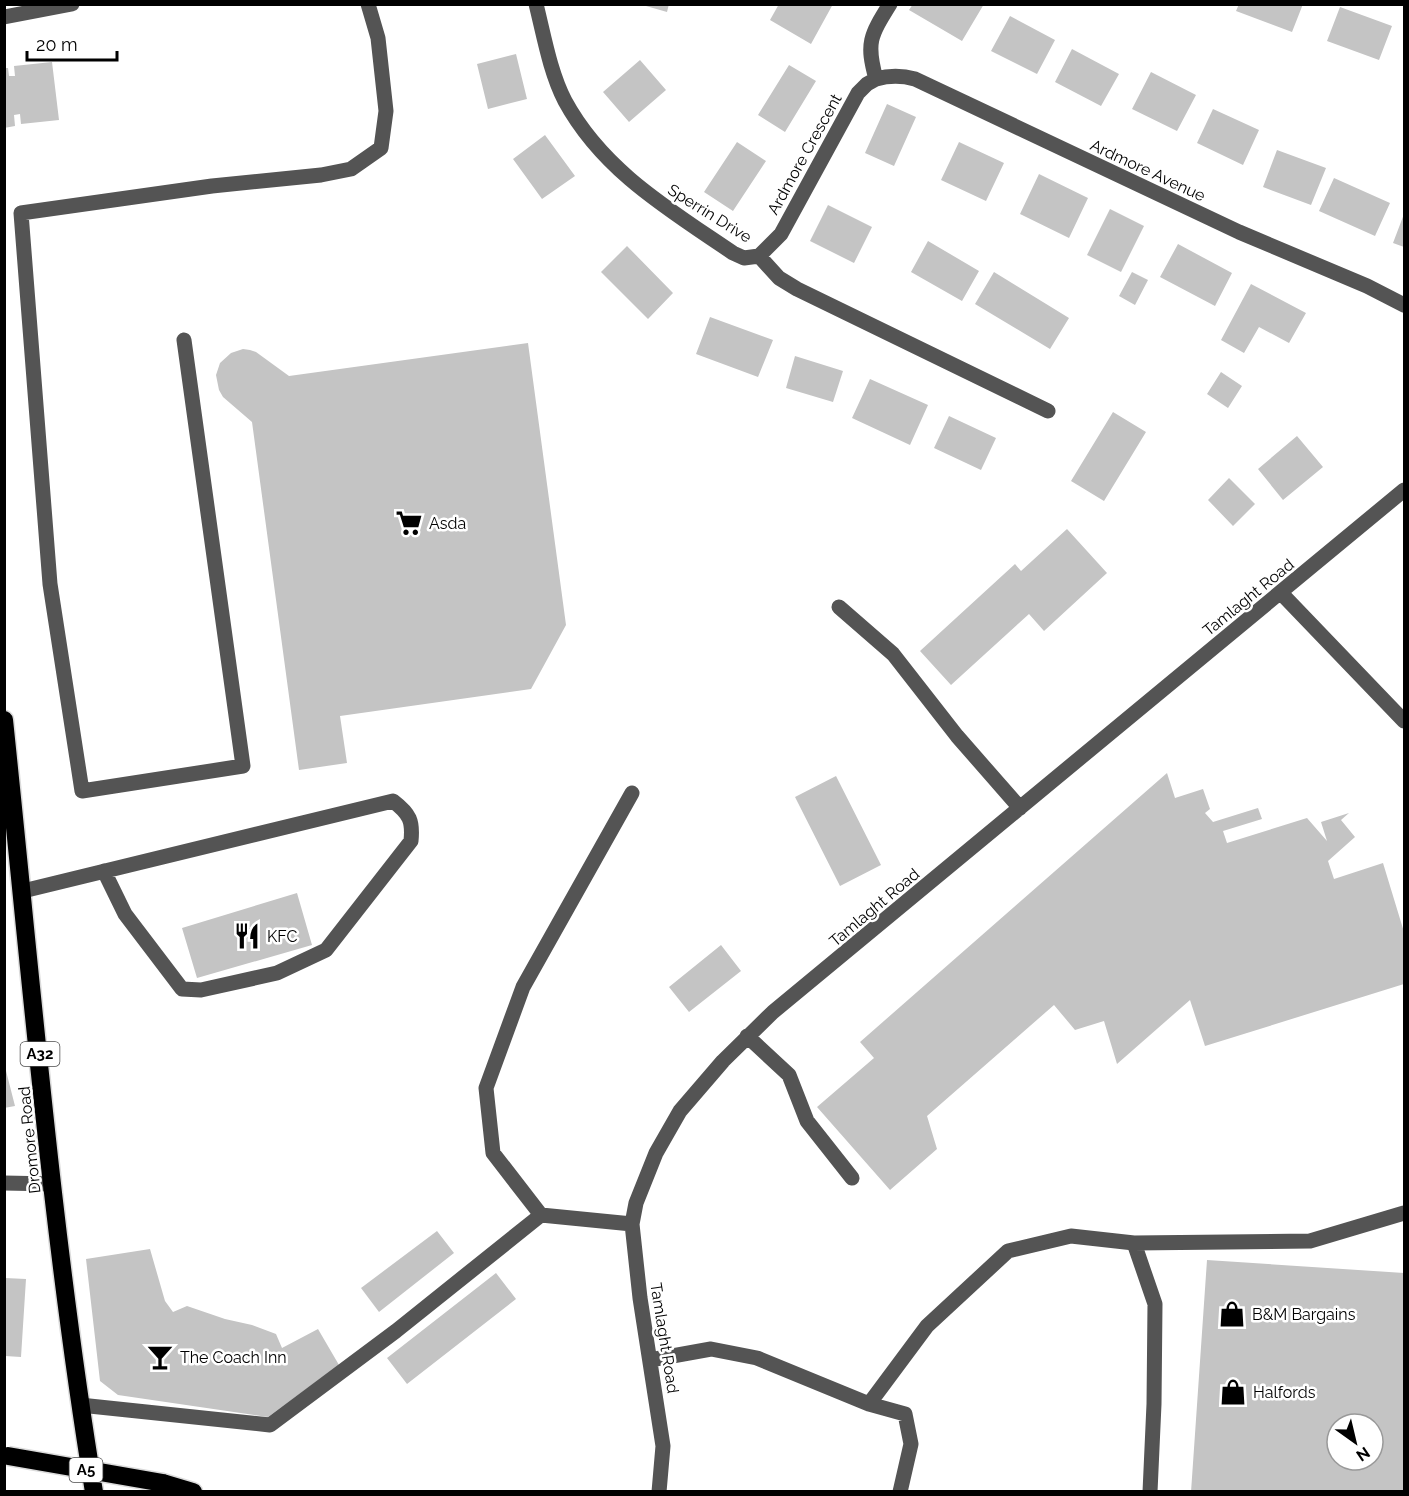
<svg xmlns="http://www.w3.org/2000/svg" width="1409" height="1496" font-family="Raleway,sans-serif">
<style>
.building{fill:#c4c4c4;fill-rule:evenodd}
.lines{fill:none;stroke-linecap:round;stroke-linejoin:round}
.highway-casing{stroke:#dbdbdb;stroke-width:21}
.minor{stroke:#545454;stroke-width:15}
.highway{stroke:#000;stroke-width:18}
.highway-bridge-casing{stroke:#dbdbdb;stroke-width:21;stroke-linecap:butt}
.highway-bridge{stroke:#000;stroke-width:18}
.labels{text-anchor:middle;stroke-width:5;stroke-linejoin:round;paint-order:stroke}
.shield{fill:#fff;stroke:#4c4c4c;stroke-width:1.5}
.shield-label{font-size:15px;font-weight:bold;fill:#000}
.street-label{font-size:16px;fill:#000;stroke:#fff}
.poi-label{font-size:16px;fill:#000;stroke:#fff;text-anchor:start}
</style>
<rect width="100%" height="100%" fill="#fff"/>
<path class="building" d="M639,4H669L667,12Z
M779,4H833L811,44L770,20Z
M913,4H984L962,41L909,10Z
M1239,4H1303L1292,32L1236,11Z
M1340,7L1392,26L1379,60L1327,41Z
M1010,16L1055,40L1037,74L991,51Z
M1072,49L1119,74L1101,106L1055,82Z
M516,54L527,99L488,109L477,64Z
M640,60L666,90L629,122L603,92Z
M52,62L59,120L21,124L20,114L14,115L15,126L4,128V68H8L9,76H15L14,66Z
M789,65L816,81L785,132L758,115Z
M1151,72L1196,95L1177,131L1132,109Z
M887,104L916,117L894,166L865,153Z
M1213,109L1259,130L1243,165L1197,143Z
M545,135L575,176L542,199L513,159Z
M737,142L766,161L733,211L704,192Z
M959,142L1004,163L986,201L941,180Z
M1277,150L1326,168L1311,205L1263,187Z
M1039,174L1088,198L1069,238L1020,214Z
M1334,178L1390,203L1375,236L1319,211Z
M828,205L872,227L854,263L810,241Z
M1110,209L1144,226L1121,272L1087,255Z
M1404,214V247L1393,243Z
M928,241L979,271L962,301L911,272Z
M1178,244L1232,273L1215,306L1160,277Z
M627,246L673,293L648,319L601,272Z
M994,272L1069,318L1050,349L975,304Z
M1132,272L1148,280L1135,305L1119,296Z
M1251,284L1306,313L1289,343L1259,327L1244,353L1221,340Z
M710,317L773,340L758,377L696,354Z
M528,343L566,625L531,689L340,716L347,763L299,770L252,422L223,397L219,390L216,375L220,363L231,353L243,349L250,350L256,352L289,376Z
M795,356L843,371L833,402L786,388Z
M1221,372L1242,386L1228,408L1207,394Z
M870,379L928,405L910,445L852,418Z
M1113,412L1146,432L1104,501L1071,481Z
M949,416L996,438L981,470L934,448Z
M1297,436L1323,467L1283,500L1258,469Z
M1229,478L1255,504L1233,526L1208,500Z
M1067,529L1107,573L1044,631L1029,614L951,685L920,651L1015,564L1021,571Z
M1167,773L1175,798L1203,789L1210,809L1205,813L1213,822L1258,808L1262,819L1223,831L1227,843L1307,818L1327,841L1321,822L1349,813L1341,820L1355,837L1328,861L1334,879L1383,863L1404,932V984L1205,1046L1190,1000L1117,1064L1104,1021L1075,1030L1054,1005L927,1116L937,1149L890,1190L817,1107L874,1058L860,1042Z
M836,776L881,865L840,886L795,797Z
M297,893L312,945L197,978L182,928Z
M721,945L741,971L689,1012L669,987Z
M4,1063L15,1106L4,1108Z
M437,1231L454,1253L379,1312L361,1288Z
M150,1249L165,1301L173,1312L187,1306L225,1319L252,1325L276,1334L282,1348L318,1329L339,1365L268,1417L118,1395L100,1381L86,1259Z
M1207,1260L1404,1273V1492H1191ZM1337,1424H1373V1460H1337Z
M496,1273L516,1299L407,1384L387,1358Z
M5,1278L26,1279L21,1357L5,1356Z"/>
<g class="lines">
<g class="highway-casing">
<path id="highway" d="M4,720C31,977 52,1236 94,1492
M163,1483L193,1492"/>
</g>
<path class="minor" d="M536,4C544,36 550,72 565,101C603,171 670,210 733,253L744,258L759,256L779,278L797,289L1048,411
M4,17L72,4
M876,79C890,75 901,75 915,79L1239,232L1367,286L1404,305
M759,256L781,234L858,93L867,84L876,79C866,43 870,36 890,4
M184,340L243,766L82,791L50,584L21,213L212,186L321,175L351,169L381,148L386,111L378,38L368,4
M1281,593L1404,721
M839,607L893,654L957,736L1020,808
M23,891L393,801C410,814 413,821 411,841L326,950L277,973L201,990L182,989L125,914L104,871
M747,1036L789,1075L807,1121L852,1178
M4,1183L53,1184
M541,1215L493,1153L486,1088L523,987L632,793
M1134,1243L1310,1241L1404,1213
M650,1360L711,1349L757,1358L869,1404L905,1414L911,1444L900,1492
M869,1404L927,1326L1008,1251L1071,1236L1134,1243L1155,1304L1154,1404L1150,1492
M80,1405L270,1425L396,1331L541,1215L632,1224
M659,1492L663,1446L640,1298L632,1224L636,1203L656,1153L680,1111L723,1061L773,1012L1404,490"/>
<use href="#highway" class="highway"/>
<g class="highway-bridge-casing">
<path id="highway-bridge" d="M8,1456L163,1483"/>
</g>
<use href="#highway-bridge" class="highway-bridge"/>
</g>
<defs>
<g id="supermarket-bare" transform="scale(2.07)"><path d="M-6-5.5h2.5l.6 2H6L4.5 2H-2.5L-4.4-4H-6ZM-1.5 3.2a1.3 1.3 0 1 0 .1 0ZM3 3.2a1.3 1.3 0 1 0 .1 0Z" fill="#000" stroke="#fff" stroke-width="2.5" paint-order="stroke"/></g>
<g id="restaurant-bare" transform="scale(2.07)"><path d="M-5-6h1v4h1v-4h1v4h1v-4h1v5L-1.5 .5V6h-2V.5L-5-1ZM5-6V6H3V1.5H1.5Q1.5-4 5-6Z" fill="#000" stroke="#fff" stroke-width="2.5" paint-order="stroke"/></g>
<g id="shop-bare" transform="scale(2.07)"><path d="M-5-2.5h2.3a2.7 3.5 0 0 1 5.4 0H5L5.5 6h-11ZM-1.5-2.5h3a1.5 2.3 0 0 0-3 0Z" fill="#000" stroke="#fff" stroke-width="2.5" paint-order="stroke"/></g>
<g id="bar-bare" transform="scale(2.07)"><path d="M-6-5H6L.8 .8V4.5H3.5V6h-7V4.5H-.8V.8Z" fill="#000" stroke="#fff" stroke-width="2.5" paint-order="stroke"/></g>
</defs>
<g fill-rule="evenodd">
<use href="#supermarket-bare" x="409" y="523"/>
<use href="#restaurant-bare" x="247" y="936"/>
<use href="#shop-bare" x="1232" y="1314"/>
<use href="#bar-bare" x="160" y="1357"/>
<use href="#shop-bare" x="1233" y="1392"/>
</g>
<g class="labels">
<g class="shield">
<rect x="20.5" y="1042" width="39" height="24" rx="4.5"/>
<rect x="69.5" y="1458" width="33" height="24" rx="4.5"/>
</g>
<g class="shield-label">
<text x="40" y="1059">A32</text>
<text x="86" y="1475">A5</text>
</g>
<g class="street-label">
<text transform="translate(804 154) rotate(-61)" y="6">Ardmore Crescent</text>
<text transform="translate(1148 170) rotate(25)" y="6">Ardmore Avenue</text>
<text transform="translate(710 213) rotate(32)" y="6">Sperrin Drive</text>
<text transform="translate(1248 597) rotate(-39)" y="6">Tamlaght Road</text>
<text transform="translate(874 907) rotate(-40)" y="6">Tamlaght Road</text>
<text transform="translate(29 1140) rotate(-96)" y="6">Dromore Road</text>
<text transform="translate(665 1338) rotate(81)" y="6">Tamlaght Road</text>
</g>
<g class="poi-label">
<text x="429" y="529">Asda</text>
<text x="267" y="942">KFC</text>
<text x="1252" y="1320">B&amp;M Bargains</text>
<text x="180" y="1363">The Coach Inn</text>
<text x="1253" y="1398">Halfords</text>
</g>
</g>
<rect width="1409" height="1496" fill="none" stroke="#000000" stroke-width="12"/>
<g transform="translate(1355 1442) rotate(146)"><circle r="28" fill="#ffffff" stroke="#999999" stroke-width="1.5"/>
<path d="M0-4.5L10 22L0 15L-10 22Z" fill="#000000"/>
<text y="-9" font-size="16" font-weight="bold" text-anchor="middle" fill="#000000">N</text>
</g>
<path d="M27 51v9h90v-9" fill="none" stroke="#000000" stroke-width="3"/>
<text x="36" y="51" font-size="18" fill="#000000" stroke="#ffffff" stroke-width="4.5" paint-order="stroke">20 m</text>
</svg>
